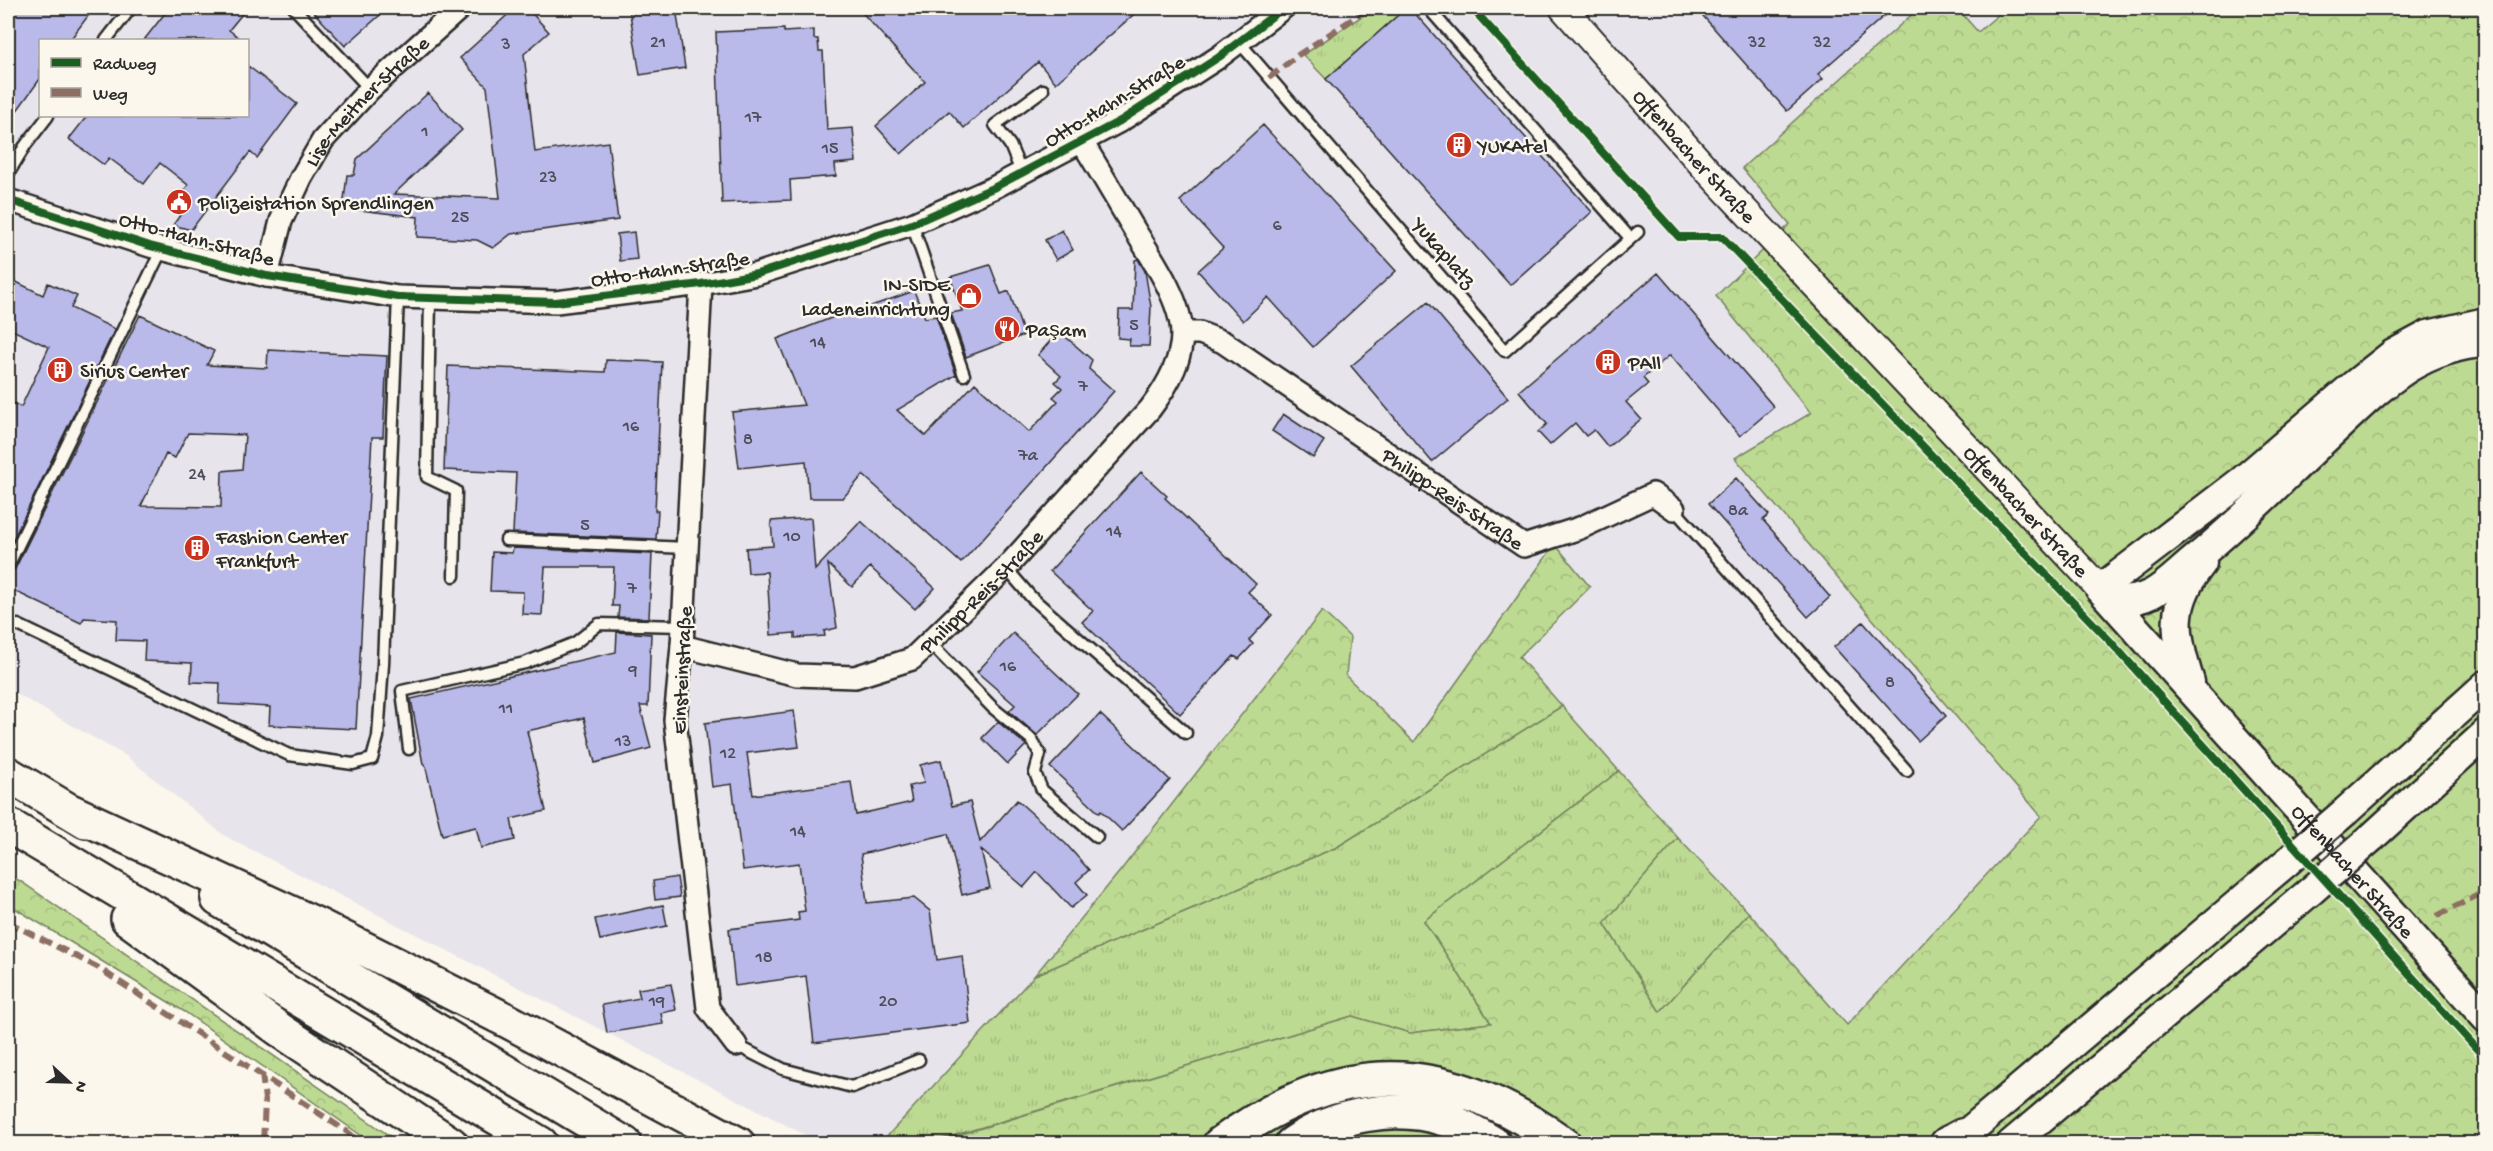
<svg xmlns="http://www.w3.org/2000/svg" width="2493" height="1151" font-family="'Gochi Hand',sans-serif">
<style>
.built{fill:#e7e4eb;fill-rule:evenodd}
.grass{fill:url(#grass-tufts);stroke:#74825e;stroke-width:1.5}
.forest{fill:url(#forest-crowns);stroke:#74825e;stroke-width:1.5}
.building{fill:#b9b9ea;stroke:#2b2b2b;stroke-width:1.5;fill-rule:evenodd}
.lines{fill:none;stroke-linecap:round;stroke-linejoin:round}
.service-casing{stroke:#2b2b2b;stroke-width:15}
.minor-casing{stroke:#2b2b2b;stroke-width:26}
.tertiary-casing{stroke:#2b2b2b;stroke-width:30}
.secondary-casing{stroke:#2b2b2b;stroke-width:33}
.motorway-casing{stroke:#2b2b2b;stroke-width:38}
.service{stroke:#fbf7ec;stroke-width:10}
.minor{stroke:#fbf7ec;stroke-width:21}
.tertiary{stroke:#fbf7ec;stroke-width:26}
.secondary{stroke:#fbf7ec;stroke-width:28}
.motorway{stroke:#fbf7ec;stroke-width:33}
.secondary-bridge-casing{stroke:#2b2b2b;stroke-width:33;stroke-linecap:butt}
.secondary-bridge{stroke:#fbf7ec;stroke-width:28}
.quiet{stroke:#8d6e63;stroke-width:6;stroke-dasharray:12 6;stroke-linecap:butt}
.cycleway-casing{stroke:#fbf7ec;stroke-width:11}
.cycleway{stroke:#1b5e20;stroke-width:8}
.labels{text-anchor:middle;stroke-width:5;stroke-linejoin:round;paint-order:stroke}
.number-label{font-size:18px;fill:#4e4e5b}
.street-label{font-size:21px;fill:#2b2b2b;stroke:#fbf7ec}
.poi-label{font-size:21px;fill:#2b2b2b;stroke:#fbf7ec;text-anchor:start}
</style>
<defs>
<pattern id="grass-tufts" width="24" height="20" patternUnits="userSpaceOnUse" patternTransform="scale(1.5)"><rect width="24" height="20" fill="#bdda92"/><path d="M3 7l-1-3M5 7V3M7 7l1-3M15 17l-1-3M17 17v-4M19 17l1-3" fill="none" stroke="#a3bb7e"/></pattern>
<pattern id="forest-crowns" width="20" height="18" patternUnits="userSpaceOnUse" patternTransform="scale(1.5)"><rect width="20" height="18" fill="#bdda92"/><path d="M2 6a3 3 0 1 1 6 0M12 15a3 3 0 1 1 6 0" fill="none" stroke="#a3bb7e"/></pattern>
</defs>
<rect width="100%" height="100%" fill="#fbf7ec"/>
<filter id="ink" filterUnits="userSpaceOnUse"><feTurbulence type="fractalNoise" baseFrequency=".0167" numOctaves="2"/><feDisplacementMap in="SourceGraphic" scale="12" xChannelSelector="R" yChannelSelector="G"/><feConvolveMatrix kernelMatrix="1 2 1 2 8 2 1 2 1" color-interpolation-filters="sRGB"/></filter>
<g filter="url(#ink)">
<path class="built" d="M8,8H1919L1742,168L1790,224L1716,296L1811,413L1736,458L2041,816L1847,1025L1749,913L1678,838L1519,657L1590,587L1555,545L1414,742L1346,676L1350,637L1121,870L1035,975L880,1143H821L225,836L126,756L8,689ZM40,40H248V116H40Z
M1957,8H2006L1978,32Z"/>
<path class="grass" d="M1374,8H1406L1326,79L1303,55Z
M1562,706L1619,771L1424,921L1491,1023L1410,1033L1352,1016L929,1143L880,1144L1035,975L1337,847Z
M1678,838L1749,913L1660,1012L1604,923Z"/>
<path class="forest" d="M1919,8H1957L1978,32L2006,8H2485V1143L1255,1144L1242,1119L1204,1143L929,1144L1352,1016L1410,1033L1491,1023L1424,921L1619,771L1678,838L1604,923L1660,1012L1749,913L1847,1025L2041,816L1735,458L1811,413L1716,296L1790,224L1742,168Z
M1555,544L1590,587L1519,657L1562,706L1337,847L1035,975L1121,870L1322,611L1350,637L1346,676L1414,742Z
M8,874L23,883L400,1143H372L185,1012L8,904Z"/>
<path class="building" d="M8,8H94L70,40H40V79L8,123Z
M169,8H247L229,30L242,40H144Z
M310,8H388L345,46Z
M515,8H527L549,32L524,54L535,152L608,142L618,220L511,234L493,248L477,240L417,237L418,217L343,208L347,175H354L357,159L428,93L462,130L394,194L500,198L487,87L460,58Z
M629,8H676L685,68L640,75Z
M858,8H1141L1056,83L1038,62L964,128L949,111L901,154L876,126L925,82Z
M1406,8H1410L1592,212L1510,285L1326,79Z
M1696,8H1893L1818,74L1823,79L1787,111Z
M784,29V32L814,30V39H818L819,51H823L827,130L853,128L856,162L835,164L836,176L790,180L791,200L722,203L716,32Z
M248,66L297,104L257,158L250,152L191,230L173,225L186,207L177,200L188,185L160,163L144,184L109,158L104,165L69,139L87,116H248Z
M1263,125L1396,271L1313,347L1268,297L1243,321L1198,271L1223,248L1180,201Z
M1062,230L1073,250L1056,260L1045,240Z
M634,232L637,259L620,261L617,234Z
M1138,259L1145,271L1151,307L1149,346H1129L1130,339L1118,338L1119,310H1133L1135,260Z
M990,265L1001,294L1009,291L1024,335L966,357L951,313L962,311L950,277Z
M1658,273L1774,407L1740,436L1670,355L1643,378L1648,384L1626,402L1641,419L1608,447L1594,430L1586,436L1575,423L1550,445L1538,432L1547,424L1519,391Z
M8,278L43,295L48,283L77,296L71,308L115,329L8,550V401L21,407L49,347L8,328Z
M914,291L925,318L936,316L956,375L897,410L926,436L975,383L1029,432L1058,401L1053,397L1062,388L1055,382L1061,376L1038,355L1059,331L1092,360L1089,369L1114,391L961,563L863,475L843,498H809L806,461L739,468L732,412L804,405L777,339L839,315L840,317Z
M1428,302L1508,398L1432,462L1351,366Z
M140,315L214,351L207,365L267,368L268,350L387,356L383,437H372L356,729L269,725L270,707L219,704L220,683L191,682L192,663L144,661L145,641L116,640L117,620L84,618L81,623L8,588V573L15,569ZM188,433L245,435L242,469L222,471L221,507L141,506L166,454L175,458Z
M606,360L662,362L655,511H658L656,539L513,533L516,473L444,470L448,366L605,372Z
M1283,414L1324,441L1313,458L1272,431Z
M1141,472L1167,496L1165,498L1256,584L1248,592L1272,615L1249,640L1253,644L1239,659L1234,656L1180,714L1082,622L1093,611L1050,571Z
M1736,478L1769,515L1763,520L1830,597L1808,617L1708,504Z
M811,518L815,570L861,521L935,588L915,609L870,567L852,587L828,564L837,628L824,631L825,636L795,638V633L771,635L767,572L748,573L746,548L773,546L771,521Z
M513,548L652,554L649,618L618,617L619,606H612L614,567H545L542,615L522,614L523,592L490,591L492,552L512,553Z
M1863,622L1946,716L1918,741L1834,647Z
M617,632L651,634L648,706H640L651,748L595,763L584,718L527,731L546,811L511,819L515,840L481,848L476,827L442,835L425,764H423L411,699L616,652Z
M1013,633L1078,694L1037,735L1009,711L1015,705L977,672Z
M794,711L799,747L747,753L753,795L851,782L856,815L912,802L909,786L924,783L920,765L941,760L952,806L970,802L980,842L1017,800L1066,844L1089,870L1076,882L1087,895L1071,908L1037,872L1024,887L981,850L990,888L962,895L948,834L861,854L867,903L914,898L930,911L937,960L962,956L970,1023L814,1043L806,976L735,986L729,929L799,920L798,912L805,911L799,863L743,870L732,784L712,787L705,723Z
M1100,714L1170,780L1122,831L1101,811L1099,813L1050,767Z
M998,722L1026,745L1008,764L982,738Z
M677,877L680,897L655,900L653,881Z
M663,905L667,926L600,940L595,919Z
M671,984L676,1010L661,1013L663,1024L607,1033L602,1005L640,998L638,989Z"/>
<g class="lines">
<g class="service-casing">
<path id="service" d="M294,8L370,89
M1430,10L1630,238
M106,40L131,8
M1239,42L1505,351L1638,232
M8,174L25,146L48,116
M1022,174L1010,145L995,125L1043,90
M912,224L964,375
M430,298L427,477L456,491L454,576
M1674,509L1907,771
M506,540L687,548
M8,566L162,249
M1006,568L1031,597L1186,733
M18,625L289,755L353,764L372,759L378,737L383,664L398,297
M931,644L993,708L1031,739L1040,754L1035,773L1042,790L1097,837
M409,749L402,691L525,663L575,643L599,624L683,626
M736,1045L783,1069L852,1087L919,1060"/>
</g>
<g class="minor-casing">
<g id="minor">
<path d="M8,200L150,246L267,276L398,297L556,302L701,284L757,274L912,224L995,187L1120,121L1219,57L1283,8"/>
<path id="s1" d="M267,276L281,221L301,178L323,140L370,89L460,8"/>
<path d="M701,284L682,646L675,720L708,1008L736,1045"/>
<path id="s2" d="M1182,333H1200L1223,342L1524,546L1580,528L1653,494L1674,509"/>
<path id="s3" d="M682,646L797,675L855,677L912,659L1006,568L1150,409C1166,388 1182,362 1182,334C1181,300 1152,258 1134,229C1117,200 1100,171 1082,142"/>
</g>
</g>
<g class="tertiary-casing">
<g id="tertiary">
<path id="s4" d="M1563,8L1706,169L2100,589"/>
</g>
</g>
<g class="secondary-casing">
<g id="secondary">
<path id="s5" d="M2486,322L2428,335L2393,354L2355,384L2243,480L2100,589L2486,1018"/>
<path d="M2112,601C2153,603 2165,584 2194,560C2245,519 2290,471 2338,427C2360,406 2382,385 2408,368C2429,355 2461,343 2486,343"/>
<path d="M2190,682C2174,634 2169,605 2202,563"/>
<path d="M2346,811L2486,685"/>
<path d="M2371,838L2486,733"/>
<path d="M1954,1144L2287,862"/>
<path d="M2011,1144L2312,890"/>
</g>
</g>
<g class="motorway-casing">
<path id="motorway" d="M8,774L86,821
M68,810L317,925L508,1021L738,1144
M8,825L541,1144
M218,899L625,1144
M128,919L283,1032L451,1144
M1220,1144C1343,1055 1442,1059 1564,1144
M1292,1144C1334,1115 1395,1103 1444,1119C1462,1125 1478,1134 1494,1144
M1947,1144L1962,1136"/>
</g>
<use href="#service" class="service"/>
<use href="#minor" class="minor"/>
<use href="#tertiary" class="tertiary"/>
<use href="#secondary" class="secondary"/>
<use href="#motorway" class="motorway"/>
<g class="secondary-bridge-casing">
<path id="secondary-bridge" d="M2287,862L2346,811
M2312,890L2371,838"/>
</g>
<use href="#secondary-bridge" class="secondary-bridge"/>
<path class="quiet" d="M1427,8L1430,10
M1269,78L1298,55L1369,8
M2437,916L2486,891
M8,926L12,924L97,967L349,1133L361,1144
M262,1074L265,1100L263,1144"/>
<g class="cycleway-casing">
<path id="cycleway" d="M1472,8L1679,237H1722L2108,639L2486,1059
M8,200L150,246L267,276L398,297L556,302L701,284L757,274L912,224L995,187L1120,121L1219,57L1283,8"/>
</g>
<use href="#cycleway" class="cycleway"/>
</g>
</g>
<defs>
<g id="building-disc" transform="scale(1.35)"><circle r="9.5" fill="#c8321e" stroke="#fbf7ec"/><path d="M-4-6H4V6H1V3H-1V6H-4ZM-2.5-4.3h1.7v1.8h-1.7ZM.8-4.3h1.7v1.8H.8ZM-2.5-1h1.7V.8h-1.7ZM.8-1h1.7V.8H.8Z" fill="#fff"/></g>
<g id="civic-disc" transform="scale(1.35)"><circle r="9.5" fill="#c8321e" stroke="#fbf7ec"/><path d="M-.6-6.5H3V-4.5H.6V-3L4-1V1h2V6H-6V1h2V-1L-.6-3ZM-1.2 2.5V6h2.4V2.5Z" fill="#fff"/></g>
<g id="shop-disc" transform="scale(1.35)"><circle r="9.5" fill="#c8321e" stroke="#fbf7ec"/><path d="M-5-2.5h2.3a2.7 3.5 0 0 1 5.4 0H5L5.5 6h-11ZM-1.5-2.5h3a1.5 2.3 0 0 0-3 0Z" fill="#fff"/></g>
<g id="restaurant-disc" transform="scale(1.35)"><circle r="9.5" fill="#c8321e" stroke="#fbf7ec"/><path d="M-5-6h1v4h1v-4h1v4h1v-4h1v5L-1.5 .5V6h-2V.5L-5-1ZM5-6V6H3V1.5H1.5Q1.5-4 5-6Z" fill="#fff"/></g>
</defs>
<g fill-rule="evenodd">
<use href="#building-disc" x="1459" y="145"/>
<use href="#civic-disc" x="179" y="202"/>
<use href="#shop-disc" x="969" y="296"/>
<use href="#restaurant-disc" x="1007" y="329"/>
<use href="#building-disc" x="1608" y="362"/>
<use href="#building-disc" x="60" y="370"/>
<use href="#building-disc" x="197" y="548"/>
</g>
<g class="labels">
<g class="number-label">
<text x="658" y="47">21</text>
<text x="1757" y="47">32</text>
<text x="1822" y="47">32</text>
<text x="506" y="49">3</text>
<text x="753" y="122">17</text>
<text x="425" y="136">1</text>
<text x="830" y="153">15</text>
<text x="548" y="182">23</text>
<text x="460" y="222">25</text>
<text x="1277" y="230">6</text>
<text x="1134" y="330">5</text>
<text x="818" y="347">14</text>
<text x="1083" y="391">7</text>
<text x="631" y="431">16</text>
<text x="748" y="444">8</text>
<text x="1028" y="460">7a</text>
<text x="197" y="479">24</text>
<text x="1738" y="515">8a</text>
<text x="585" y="530">5</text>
<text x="1114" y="536">14</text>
<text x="792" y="541">10</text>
<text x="632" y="593">7</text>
<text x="1008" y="671">16</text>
<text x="633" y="675">9</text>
<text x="1890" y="687">8</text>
<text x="506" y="713">11</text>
<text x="623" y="746">13</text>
<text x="728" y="758">12</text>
<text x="798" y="836">14</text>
<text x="764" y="962">18</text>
<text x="657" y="1006">19</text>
<text x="888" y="1006">20</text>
</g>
<g class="street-label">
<text transform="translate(1114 100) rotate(-31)" y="7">Otto-Hahn-Straße</text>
<text dy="7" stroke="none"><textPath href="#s1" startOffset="206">Lise-Meitner-Straße</textPath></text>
<text dy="7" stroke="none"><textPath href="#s4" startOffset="198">Offenbacher Straße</textPath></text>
<text transform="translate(197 238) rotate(15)" y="7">Otto-Hahn-Straße</text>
<text transform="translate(1445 252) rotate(49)" y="7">Yukaplatz</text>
<text transform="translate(670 268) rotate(-8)" y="7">Otto-Hahn-Straße</text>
<text dy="7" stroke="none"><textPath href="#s2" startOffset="321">Philipp-Reis-Straße</textPath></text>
<text dy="7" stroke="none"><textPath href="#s4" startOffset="684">Offenbacher Straße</textPath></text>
<text dy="7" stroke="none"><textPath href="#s3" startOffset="333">Philipp-Reis-Straße</textPath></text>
<text transform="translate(681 670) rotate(-87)" y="7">Einsteinstraße</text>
<text dy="7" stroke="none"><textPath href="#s5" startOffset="854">Offenbacher Straße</textPath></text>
</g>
<g class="poi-label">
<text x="1478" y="152">YUKAtel</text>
<text x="198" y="209">Polizeistation Sprendlingen</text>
<text x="950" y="291" text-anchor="end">IN-SIDE<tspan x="950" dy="24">Ladeneinrichtung</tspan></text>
<text x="1026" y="336">Paşam</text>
<text x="1628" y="369">PAll</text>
<text x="80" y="377">Sirius Center</text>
<text x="216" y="543">Fashion Center<tspan x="216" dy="24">Frankfurt</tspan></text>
</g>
</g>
<rect width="2493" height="1151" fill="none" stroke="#fbf7ec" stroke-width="30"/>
<rect x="15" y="15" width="2463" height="1121" fill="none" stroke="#2b2b2b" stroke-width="2" filter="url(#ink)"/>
<rect x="39" y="39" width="210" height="78" fill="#fbf7ec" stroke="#a8a59f" stroke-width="1.5"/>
<rect x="51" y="58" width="30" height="9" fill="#1b5e20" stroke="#a8a59f" stroke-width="1.5"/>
<text x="93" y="69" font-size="18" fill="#2b2b2b">Radweg</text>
<rect x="51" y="88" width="30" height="9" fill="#8d6e63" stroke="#a8a59f" stroke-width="1.5"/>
<text x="93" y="99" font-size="18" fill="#2b2b2b">Weg</text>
<g transform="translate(69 1082) rotate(112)" stroke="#fbf7ec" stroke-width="4.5" paint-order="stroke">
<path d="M0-4.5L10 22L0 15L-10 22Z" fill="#2b2b2b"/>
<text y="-9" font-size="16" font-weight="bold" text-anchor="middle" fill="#2b2b2b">N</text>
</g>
</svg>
